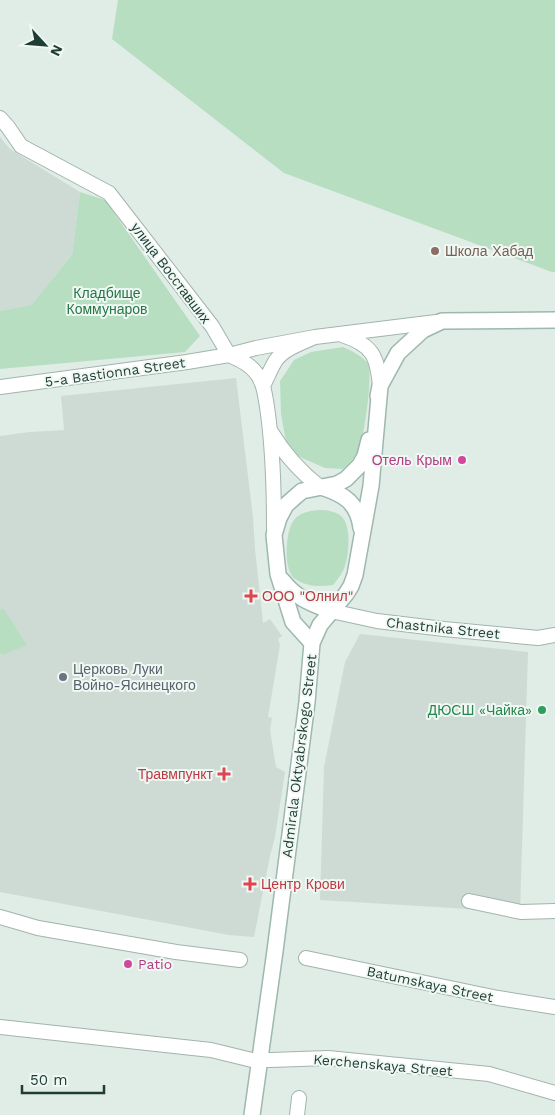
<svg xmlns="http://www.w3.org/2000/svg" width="555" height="1115" font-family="'Work Sans',sans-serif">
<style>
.built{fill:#cedbd5}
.green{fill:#b7dec1}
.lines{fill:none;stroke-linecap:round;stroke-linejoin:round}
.minor-casing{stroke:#a2b4ad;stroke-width:16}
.secondary-casing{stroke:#9db8ae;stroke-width:18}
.minor{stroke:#fff;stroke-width:14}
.secondary{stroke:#fff;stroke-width:15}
.education-dot{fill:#8d6e63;stroke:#f0f8f4;stroke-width:2}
.hotel-dot{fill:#d1479c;stroke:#f0f8f4;stroke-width:2}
.health-dot{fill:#e0444e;stroke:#f0f8f4;stroke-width:2}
.worship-dot{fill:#6b7280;stroke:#f0f8f4;stroke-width:2}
.leisure-dot{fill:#2e9e5b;stroke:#f0f8f4;stroke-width:2}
.labels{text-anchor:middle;stroke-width:4;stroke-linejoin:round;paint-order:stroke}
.education-label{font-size:14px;fill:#785e54;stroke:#f0f8f4;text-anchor:start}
.street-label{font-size:14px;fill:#1f3d35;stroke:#f0f8f4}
.park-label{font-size:14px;fill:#277646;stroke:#f0f8f4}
.hotel-label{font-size:14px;fill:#b23c85;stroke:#f0f8f4;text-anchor:end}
.health-label{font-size:14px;fill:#be3a42;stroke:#f0f8f4;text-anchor:start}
.worship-label{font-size:14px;fill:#5b616d;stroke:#f0f8f4;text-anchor:start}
.leisure-label{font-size:14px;fill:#27864d;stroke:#f0f8f4;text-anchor:end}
</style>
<rect width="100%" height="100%" fill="#e0ece6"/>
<path class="built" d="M0,137L10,149L80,192L72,255L31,305L0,311Z
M236,378L253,517L255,549L263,623L270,619L282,636L278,639L280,645L268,717L272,718L270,730L276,767L285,772L275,837L270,856L254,937L229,935L0,892V436L30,432L64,430L61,396Z
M360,634L528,652L520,912L320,900L324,767L345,662Z"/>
<path class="green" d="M118,0H555V272H552L284,173L112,39Z
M80,192L105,200L200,336L185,352L0,369V311L31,305L72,255Z
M343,347C350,350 364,357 368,364C373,375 364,440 358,452C355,458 348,464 343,469L325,468L302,458L298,456L286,442L281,414L280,381L294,360L311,352Z
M319,510C327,510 335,511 341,516C352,525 349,556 344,569C341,575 337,580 333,585C320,587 307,587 295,579C283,571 285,531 294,520C300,512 310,511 319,510Z
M3,608L27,645L3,655L0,653V610Z"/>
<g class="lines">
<g class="minor-casing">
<path id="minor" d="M0,118L8,127L21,146L109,193L212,326L229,355
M342,335C373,345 377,356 380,386
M229,355C240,360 250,364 257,374C264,384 265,395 267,407C273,447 274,488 274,529
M263,386C267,378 271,368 276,360C285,348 302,343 315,337L436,322
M0,387L187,362L229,355L256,348L315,337
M271,432C285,455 299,471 320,487
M331,611L377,621L444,629L538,638L555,635
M469,901L521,912L555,911
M0,917L38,928L176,952L240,960
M306,958L498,998L555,1007
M0,1027L211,1050L252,1060H271L328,1058L489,1074L555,1093
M297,1115L299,1098"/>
</g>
<g class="secondary-casing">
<path id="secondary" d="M378,396L380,386L398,353L423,330L442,321L555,320
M321,487C344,494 358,503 361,528
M282,580C296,598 310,603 331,611
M312,643L293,622L278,574L274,535L279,518L286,505L295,497L302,491L337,484L346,479L360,465L365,456L369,440
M252,1115L275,951L307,702L312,643L320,625L346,594L351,586L355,575L371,486L380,386"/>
</g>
<use href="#minor" class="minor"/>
<use href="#secondary" class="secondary"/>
</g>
<circle class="education-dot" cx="435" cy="251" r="5"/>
<g class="hotel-dot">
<circle cx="462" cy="460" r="5"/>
<circle cx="128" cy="964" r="5"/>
</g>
<g class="health-dot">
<path d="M248.5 588.5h5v5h5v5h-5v5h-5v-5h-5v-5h5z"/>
<path d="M221.5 766.5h5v5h5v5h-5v5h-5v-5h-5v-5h5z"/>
<path d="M247.5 876.5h5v5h5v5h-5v5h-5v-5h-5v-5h5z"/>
</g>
<circle class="worship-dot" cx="63" cy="677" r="5"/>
<circle class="leisure-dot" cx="542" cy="710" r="5"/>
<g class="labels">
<g class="education-label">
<text x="445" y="256">Школа Хабад</text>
</g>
<g class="street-label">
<text transform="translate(171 273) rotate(53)" y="5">улица Восставших</text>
<text transform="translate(115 372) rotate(-8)" y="5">5-a Bastionna Street</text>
<text transform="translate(443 628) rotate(6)" y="5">Chastnika Street</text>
<text transform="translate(299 756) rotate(-83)" y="5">Admirala Oktyabrskogo Street</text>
<text transform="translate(430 984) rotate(12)" y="5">Batumskaya Street</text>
<text transform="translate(383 1065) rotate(5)" y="5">Kerchenskaya Street</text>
</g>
<g class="park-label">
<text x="107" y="298">Кладбище<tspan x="107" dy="16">Коммунаров</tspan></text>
</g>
<g class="hotel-label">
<text x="452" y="465">Отель Крым</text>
<text x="138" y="969" text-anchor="start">Patio</text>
</g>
<g class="health-label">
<text x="262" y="601">ООО "Олнил"</text>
<text x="213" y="779" text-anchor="end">Травмпункт</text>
<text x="261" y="889">Центр Крови</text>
</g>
<g class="worship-label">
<text x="73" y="674">Церковь Луки<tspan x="73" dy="16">Войно-Ясинецкого</tspan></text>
</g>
<g class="leisure-label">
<text x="532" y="715">ДЮСШ «Чайка»</text>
</g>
</g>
<g transform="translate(45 45) rotate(116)" stroke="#f0f8f4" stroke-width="4" paint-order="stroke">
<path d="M0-4L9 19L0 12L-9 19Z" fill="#1f3d35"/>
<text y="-8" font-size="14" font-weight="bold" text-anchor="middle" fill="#1f3d35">N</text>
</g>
<path d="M22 1085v8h82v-8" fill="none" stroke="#1f3d35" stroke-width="2.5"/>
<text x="30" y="1085" font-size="15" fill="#1f3d35" stroke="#f0f8f4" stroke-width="4" paint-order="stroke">50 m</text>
</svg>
